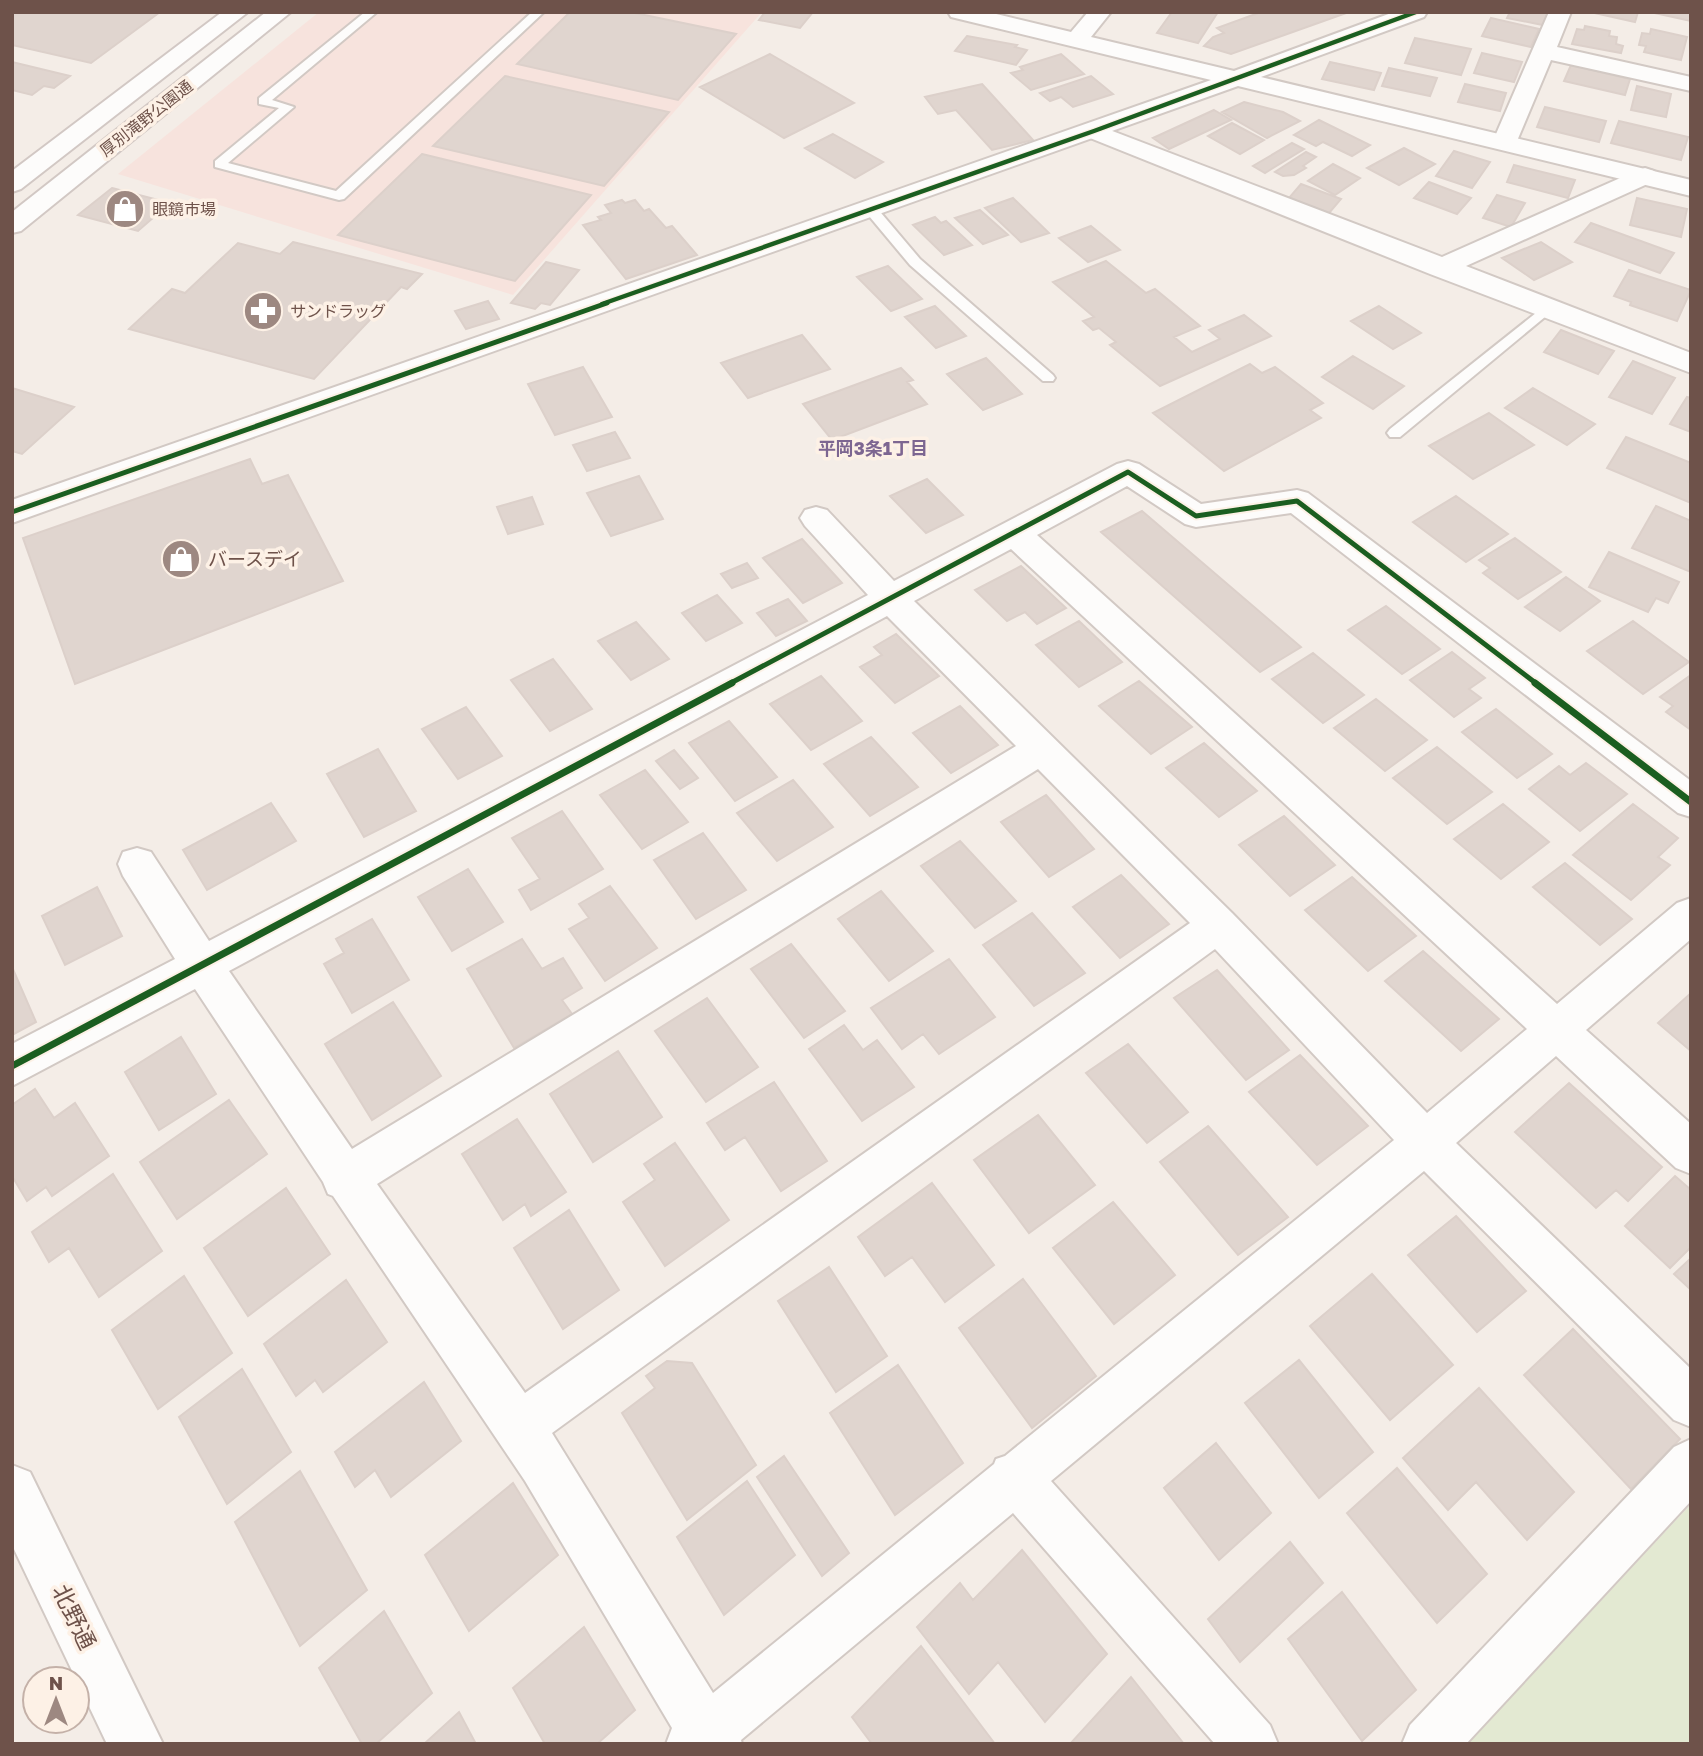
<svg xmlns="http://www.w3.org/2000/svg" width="1703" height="1756" font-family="'Golos Text','Noto Sans JP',sans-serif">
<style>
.commercial{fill:#f7e3dd}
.green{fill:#e3e9d2}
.building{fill:#e0d5cf;stroke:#dcd0ca;stroke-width:2}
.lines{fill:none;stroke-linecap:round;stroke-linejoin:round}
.service-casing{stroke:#d2c9c4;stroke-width:4}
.minor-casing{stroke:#d2c9c4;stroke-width:4}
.tertiary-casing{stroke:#d2c9c4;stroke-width:4}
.secondary-casing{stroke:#d2c8c4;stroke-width:4}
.service{fill:#fdfcfb;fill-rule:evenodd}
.minor{fill:#fdfcfb;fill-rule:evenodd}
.tertiary{fill:#fdfcfb;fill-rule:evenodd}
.secondary{fill:#fdfcfb;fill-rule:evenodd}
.cycleway-far2-casing{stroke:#fdf1e6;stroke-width:7}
.cycleway-far1-casing{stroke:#fdf1e6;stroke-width:9}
.cycleway-casing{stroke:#fdf1e6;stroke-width:11}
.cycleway-far2{stroke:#1b5e20;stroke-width:4.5}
.cycleway-far1{stroke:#1b5e20;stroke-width:5}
.cycleway{stroke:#1b5e20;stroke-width:7}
.labels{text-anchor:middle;stroke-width:7;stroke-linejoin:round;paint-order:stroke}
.far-street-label{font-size:16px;fill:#6e524a;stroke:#fdf1e6}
.far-poi-label{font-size:16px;fill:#6e524a;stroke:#fdf1e6;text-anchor:start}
.far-neighbourhood-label{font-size:18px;font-weight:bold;fill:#7d6691;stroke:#fdf1e6}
.poi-label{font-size:19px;fill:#6e524a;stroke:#fdf1e6;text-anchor:start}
.near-street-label{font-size:23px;fill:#6e524a;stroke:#fdf1e6}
</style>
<rect width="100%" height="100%" fill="#f4ede7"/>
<path class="commercial" d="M319,12H762L513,295L118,174Z"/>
<path class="green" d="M1691,1504V1744H1468Z"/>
<path class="building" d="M12,12H160L91,63L12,45Z
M570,12H630L736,34L678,100L517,64Z
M765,12H813L800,28L759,20Z
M1172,12H1218L1198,43L1157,33Z
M1261,12H1349L1231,54L1204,46L1213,37L1224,33L1217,28Z
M1510,12H1548L1543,25L1507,18Z
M1590,12H1638L1635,22Z
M1650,12H1691V21Z
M1491,18L1539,29L1531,47L1482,36Z
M1585,26L1610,31L1609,36L1617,37L1616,44L1623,46L1621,53L1572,44L1577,29L1584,30Z
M1651,29L1687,37L1681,60L1644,52L1646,46L1639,45L1642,33L1650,34Z
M967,36L1017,45L1015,47L1027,50L1016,65L955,51Z
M1415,38L1471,49L1461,75L1405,63Z
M1482,53L1522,62L1514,82L1474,73Z
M770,54L854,103L784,138L700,87Z
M1061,54L1084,74L1031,90L1011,73L1023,70L1020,67Z
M12,62L70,76L54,88L44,86L32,95L12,90Z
M1330,62L1381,73L1374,90L1322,79Z
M1571,65L1630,79L1625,95L1564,81Z
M1389,68L1437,78L1430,96L1382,86Z
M505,76L669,112L604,186L433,146Z
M1091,76L1113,94L1073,107L1061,97L1050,101L1040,93Z
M982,84L1033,140L992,150L956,110L938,114L925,97Z
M1465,84L1506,93L1500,111L1458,102Z
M1637,86L1671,94L1666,117L1631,110Z
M1244,102L1283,112L1300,121L1267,138L1222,112Z
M1545,107L1606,121L1599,142L1537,127Z
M1214,110L1231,120L1169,149L1153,138Z
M1319,120L1370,145L1352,156L1323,142L1316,146L1294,135Z
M1619,121L1688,137L1681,160L1611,143Z
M1232,123L1264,140L1240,154L1208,136Z
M833,134L883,162L855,178L805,148Z
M1292,143L1304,149L1265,173L1253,166Z
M1404,148L1435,164L1399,185L1367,168Z
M1454,151L1490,162L1472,188L1436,176Z
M1306,152L1316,157L1303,166L1306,168L1294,175L1283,176L1275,172Z
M422,154L591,195L515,281L338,235Z
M1333,164L1360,178L1335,195L1308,181Z
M1514,165L1575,180L1568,198L1507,182Z
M1429,182L1471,198L1457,214L1414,198Z
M1301,184L1341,199L1329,213L1289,198Z
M112,188L170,203L138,231L78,215Z
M1497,195L1525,203L1511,227L1483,218Z
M1013,198L1049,233L1021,242L985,208Z
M1637,198L1687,209L1681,237L1630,225Z
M622,200L625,203L635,200L644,211L649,209L666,228L672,226L697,255L626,279L583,225L601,220L598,217L611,213L605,205Z
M980,210L1008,235L983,244L955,218Z
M935,217L941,223L946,221L972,245L944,255L913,225Z
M1591,223L1674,253L1660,273L1575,242Z
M1091,226L1120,250L1088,262L1059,238Z
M293,242L422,274L407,289L401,287L314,379L129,329L172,289L185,293L238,243L280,254Z
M1541,242L1572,262L1534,280L1502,258Z
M1106,261L1146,293L1155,289L1200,326L1174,337L1192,352L1220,339L1209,330L1244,315L1271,336L1160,386L1110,345L1116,342L1099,328L1093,330L1083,321L1094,317L1053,282Z
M546,262L579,270L550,305L541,303L535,309L511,303Z
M888,266L922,299L891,311L857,277Z
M1629,270L1691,290L1677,321L1630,305L1631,302L1614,296Z
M488,301L499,319L466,329L455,311Z
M935,306L966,336L936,348L905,317Z
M1379,306L1421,333L1393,349L1351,321Z
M1561,330L1614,351L1598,374L1544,352Z
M802,335L830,369L748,398L721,363Z
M1353,356L1404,386L1373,409L1322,377Z
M986,358L1022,394L983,410L947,374Z
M1633,361L1675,378L1652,414L1609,397Z
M1250,364L1262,373L1275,367L1323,403L1310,410L1321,418L1224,471L1153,413Z
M583,367L612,417L555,435L528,384Z
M901,368L913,380L907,382L927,404L832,440L803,404Z
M12,388L74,407L22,454L12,451Z
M1533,388L1595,424L1567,445L1505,408Z
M1687,397L1691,398V432L1670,424Z
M1489,413L1534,445L1473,479L1429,446Z
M615,432L630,458L587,471L573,445Z
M1626,437L1691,463V503L1607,468Z
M250,459L262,484L288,475L343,581L75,684L23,538Z
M639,476L663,519L611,536L587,493Z
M927,479L963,515L926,533L890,496Z
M1456,496L1508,534L1466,562L1413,522Z
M532,497L543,524L508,534L497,507Z
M1656,506L1691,521V572L1632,548Z
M1142,511L1301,647L1260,672L1101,532Z
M1515,538L1561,572L1518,599L1483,573L1490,568L1479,560Z
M802,539L842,583L803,603L763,558Z
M1609,552L1679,582L1668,603L1656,598L1648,612L1589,587Z
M747,563L758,578L732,588L721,574Z
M1021,566L1066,608L1037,624L1025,612L1007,621L975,590Z
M1566,577L1600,601L1560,631L1525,607Z
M717,595L742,623L706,641L682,613Z
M788,599L807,621L776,636L757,613Z
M1386,606L1440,649L1402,674L1348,630Z
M1079,621L1122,662L1079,687L1036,645Z
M1633,621L1689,662L1643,694L1587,651Z
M636,622L669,659L631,680L598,641Z
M896,634L939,676L895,703L860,667L882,655L874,647Z
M1452,652L1485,678L1469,689L1481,698L1454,717L1410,680Z
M1313,653L1364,695L1323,723L1272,679Z
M553,659L592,709L550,731L511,680Z
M1691,675V730L1666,712L1673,706L1660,697Z
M821,676L862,721L811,750L770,704Z
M1139,681L1192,727L1151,754L1099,706Z
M1376,699L1427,740L1385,771L1334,728Z
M960,706L998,745L951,773L913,733Z
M466,707L502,756L458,779L422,729Z
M1496,709L1552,754L1517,778L1462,732Z
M729,721L777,777L735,801L689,743Z
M871,737L918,787L870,816L824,764Z
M1204,743L1257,791L1219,817L1166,768Z
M1437,747L1492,792L1447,824L1393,778Z
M378,749L416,811L364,837L327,774Z
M674,750L698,778L680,789L656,761Z
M1586,763L1627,794L1580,831L1529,789L1559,766L1570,775Z
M645,770L688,822L642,849L600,795Z
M793,780L833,827L777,861L737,813Z
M1046,795L1094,849L1049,877L1001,822Z
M271,803L296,841L207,890L183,850Z
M1503,804L1549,842L1501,879L1454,839Z
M1633,804L1678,838L1658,857L1670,865L1631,900L1573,855Z
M562,811L603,869L531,910L519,890L540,879L512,838Z
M1284,816L1335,865L1290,896L1239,845Z
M703,833L746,890L696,919L654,860Z
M960,841L1016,901L975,928L921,866Z
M1565,863L1632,919L1600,945L1533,887Z
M468,869L503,922L452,951L418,897Z
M1121,875L1169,924L1120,958L1073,907Z
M1352,877L1416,936L1368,971L1305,910Z
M610,886L657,948L605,981L569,929L589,918L579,904Z
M97,887L122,936L65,965L42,916Z
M881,891L933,951L889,981L838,919Z
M1032,913L1085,973L1034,1006L983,945Z
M372,919L409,980L352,1013L324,964L344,953L336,939Z
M522,939L542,969L563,958L582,988L562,1000L572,1014L514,1048L467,969Z
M791,944L845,1011L804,1038L751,969Z
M1423,951L1499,1019L1461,1051L1385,981Z
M949,959L995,1017L939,1054L923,1034L902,1049L871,1008Z
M12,967L36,1022L12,1035Z
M1217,970L1289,1050L1246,1080L1174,998Z
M1691,993V1051L1658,1023Z
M707,998L758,1067L706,1102L655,1031Z
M393,1002L441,1076L372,1120L325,1044Z
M844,1025L863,1050L877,1040L914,1087L862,1121L809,1049Z
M181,1037L216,1094L159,1130L125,1072Z
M1128,1044L1188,1112L1147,1143L1086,1073Z
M618,1051L662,1117L593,1162L550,1094Z
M1300,1055L1368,1126L1317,1165L1249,1092Z
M774,1082L827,1161L781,1191L745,1137L725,1150L707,1123Z
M1569,1083L1662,1167L1628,1201L1616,1190L1596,1208L1515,1132Z
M35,1089L54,1118L75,1103L109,1156L52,1196L46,1187L27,1201L12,1176V1105Z
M229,1100L267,1154L177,1219L140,1162Z
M1038,1115L1095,1185L1029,1233L974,1160Z
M517,1119L566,1192L531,1216L525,1204L503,1220L462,1154Z
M1208,1126L1288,1217L1238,1255L1160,1162Z
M675,1143L729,1220L665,1266L623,1202L655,1180L644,1164Z
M113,1174L162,1251L99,1297L69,1248L49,1262L32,1232Z
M1675,1176L1691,1190V1247L1670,1268L1625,1226Z
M932,1183L994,1265L945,1302L912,1257L885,1276L858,1237Z
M286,1188L330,1254L248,1316L204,1248Z
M1113,1202L1175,1275L1114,1324L1053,1248Z
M569,1210L619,1290L563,1329L514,1248Z
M1456,1216L1526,1291L1477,1332L1408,1255Z
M1691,1258V1290L1674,1274Z
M829,1267L887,1356L836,1392L778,1301Z
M1372,1274L1453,1365L1390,1420L1310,1326Z
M184,1276L232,1353L158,1409L112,1330Z
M1023,1279L1096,1376L1032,1428L959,1328Z
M346,1280L387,1342L323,1392L315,1380L296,1396L264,1344Z
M1573,1329L1680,1439L1631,1489L1524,1375Z
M1299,1360L1373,1452L1319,1498L1245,1403Z
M667,1361L692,1363L756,1465L687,1520L622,1413L655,1388L646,1376Z
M898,1365L963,1463L895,1515L830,1413Z
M242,1369L291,1452L227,1504L179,1417Z
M424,1382L461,1441L391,1497L375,1470L355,1487L335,1452Z
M1479,1388L1574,1492L1527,1540L1476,1482L1448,1510L1403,1458Z
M1216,1443L1271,1513L1219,1560L1164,1488Z
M784,1456L849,1553L822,1576L757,1477Z
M1397,1468L1487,1574L1437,1623L1347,1513Z
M300,1471L367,1590L300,1646L235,1522Z
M747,1481L795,1555L724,1615L677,1537Z
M513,1483L558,1555L469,1631L425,1555Z
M1290,1542L1323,1583L1240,1662L1208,1619Z
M1022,1550L1107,1654L1045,1722L998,1662L969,1694L917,1627L960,1583L973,1600Z
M1342,1592L1416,1690L1362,1741L1288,1639Z
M384,1611L432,1693L376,1744H362L319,1668Z
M584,1627L635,1710L597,1744H545L513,1688Z
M921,1646L995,1744H872L852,1717Z
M1131,1677L1184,1744H1070Z
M459,1712L476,1744H424Z"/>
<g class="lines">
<g class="service-casing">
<path id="service" d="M365,12H377L272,100L294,107L228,163L336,191L532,12H544L344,199L339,200L215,167V161L279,108L259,104V98Z
M871,206L876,207L920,259L1053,375L1055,378L1053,381H1043L910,265L864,210Z
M1546,305L1551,306V312L1400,437H1390L1387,433L1390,429Z"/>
</g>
<g class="minor-casing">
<path id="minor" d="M1549,12H1571L1557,47L1691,77V91L1551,60L1517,141L1514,146L1505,148L1496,146L1493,141Z
M1094,124L1442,257L1636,171L1645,168L1654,171L1658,176L1654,181L1466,266L1691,353V373L1430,274L1085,136L1082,131L1085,126Z
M1128,461L1139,464L1201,504L1297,490L1308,493L1691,781V817L1678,813L1291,513L1196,527L1185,524L1127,486L1037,535L1557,1004L1677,903L1691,898V939L1586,1030L1691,1124V1174L1676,1168L1556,1056L1456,1143L1691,1369V1427L1674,1420L1424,1171L1051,1481L1270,1725L1278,1744H1215L1013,1513L741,1740L742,1744H666L672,1728L525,1481L333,1196L328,1194L323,1182L195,989L12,1086V1044L175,959L123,876L118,864L123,852L137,848L151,852L209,941L868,595L805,526L800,518L805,510L816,507L827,510L894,581L1117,464ZM1011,549L1527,1029L1427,1113L1232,913L914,601ZM887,616L1016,746L352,1149L229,971ZM1038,769L1190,923L525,1393L377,1184ZM1215,949L1394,1140L1005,1456L996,1459L994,1464L713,1693L552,1433Z
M1691,1439V1501L1466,1744H1402L1410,1725L1674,1447Z"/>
</g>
<g class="tertiary-casing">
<path id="tertiary" d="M948,12H988L1071,32L1088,12H1111L1091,37L1234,71L1394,12H1427L1424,17L1261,77L1691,180V196L1238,86L12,523V500L1211,80L951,17Z
M12,1465L30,1472L163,1744H107L12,1545Z"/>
</g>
<g class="secondary-casing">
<path id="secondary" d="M222,12H248L21,189L12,192V171Z
M266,12H291L21,231L12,233V212Z"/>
</g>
<use href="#service" class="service"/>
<use href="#minor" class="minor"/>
<use href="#tertiary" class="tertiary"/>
<use href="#secondary" class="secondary"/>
<g class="cycleway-far2-casing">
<path id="cycleway-far2" d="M602,304L1094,131L1416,12"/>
</g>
<g class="cycleway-far1-casing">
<path id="cycleway-far1" d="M12,512L607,303
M729,684L1128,472L1196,516L1297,501L1537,684"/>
</g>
<g class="cycleway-casing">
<path id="cycleway" d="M1535,683L1691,802
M12,1066L732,683"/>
</g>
<use href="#cycleway-far2" class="cycleway-far2"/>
<use href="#cycleway-far1" class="cycleway-far1"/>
<use href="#cycleway" class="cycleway"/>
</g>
<defs>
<g id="shop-disc" transform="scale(2.0125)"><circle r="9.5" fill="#9d8881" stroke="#fdf1e6"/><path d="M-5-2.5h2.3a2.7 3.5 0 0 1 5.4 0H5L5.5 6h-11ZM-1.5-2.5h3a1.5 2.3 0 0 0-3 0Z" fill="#fff"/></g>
<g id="pharmacy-disc" transform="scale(2.0125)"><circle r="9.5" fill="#9d8881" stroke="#fdf1e6"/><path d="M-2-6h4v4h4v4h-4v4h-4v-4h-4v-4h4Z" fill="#fff"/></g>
</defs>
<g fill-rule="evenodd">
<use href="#shop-disc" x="125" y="209"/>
<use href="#pharmacy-disc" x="263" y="311"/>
<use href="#shop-disc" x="181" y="559"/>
</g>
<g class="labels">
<g class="far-street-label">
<text transform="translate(146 118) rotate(-38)" y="6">厚別滝野公園通</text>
</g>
<g class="far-poi-label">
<text x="152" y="215">眼鏡市場</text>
<text x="290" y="317">サンドラッグ</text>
</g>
<g class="far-neighbourhood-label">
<text x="873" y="455">平岡3条1丁目</text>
</g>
<g class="poi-label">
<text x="208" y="566">バースデイ</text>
</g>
<g class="near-street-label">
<text transform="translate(74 1617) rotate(64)" y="8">北野通</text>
</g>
</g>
<rect width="1703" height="1756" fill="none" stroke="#6e524a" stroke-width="28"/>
<g transform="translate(56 1700)"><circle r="33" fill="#fdf1e6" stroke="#c4b1a8" stroke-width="2"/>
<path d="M0-5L12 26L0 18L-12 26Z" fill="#9d8881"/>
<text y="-10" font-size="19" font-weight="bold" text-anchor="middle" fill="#6e524a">N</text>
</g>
</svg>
